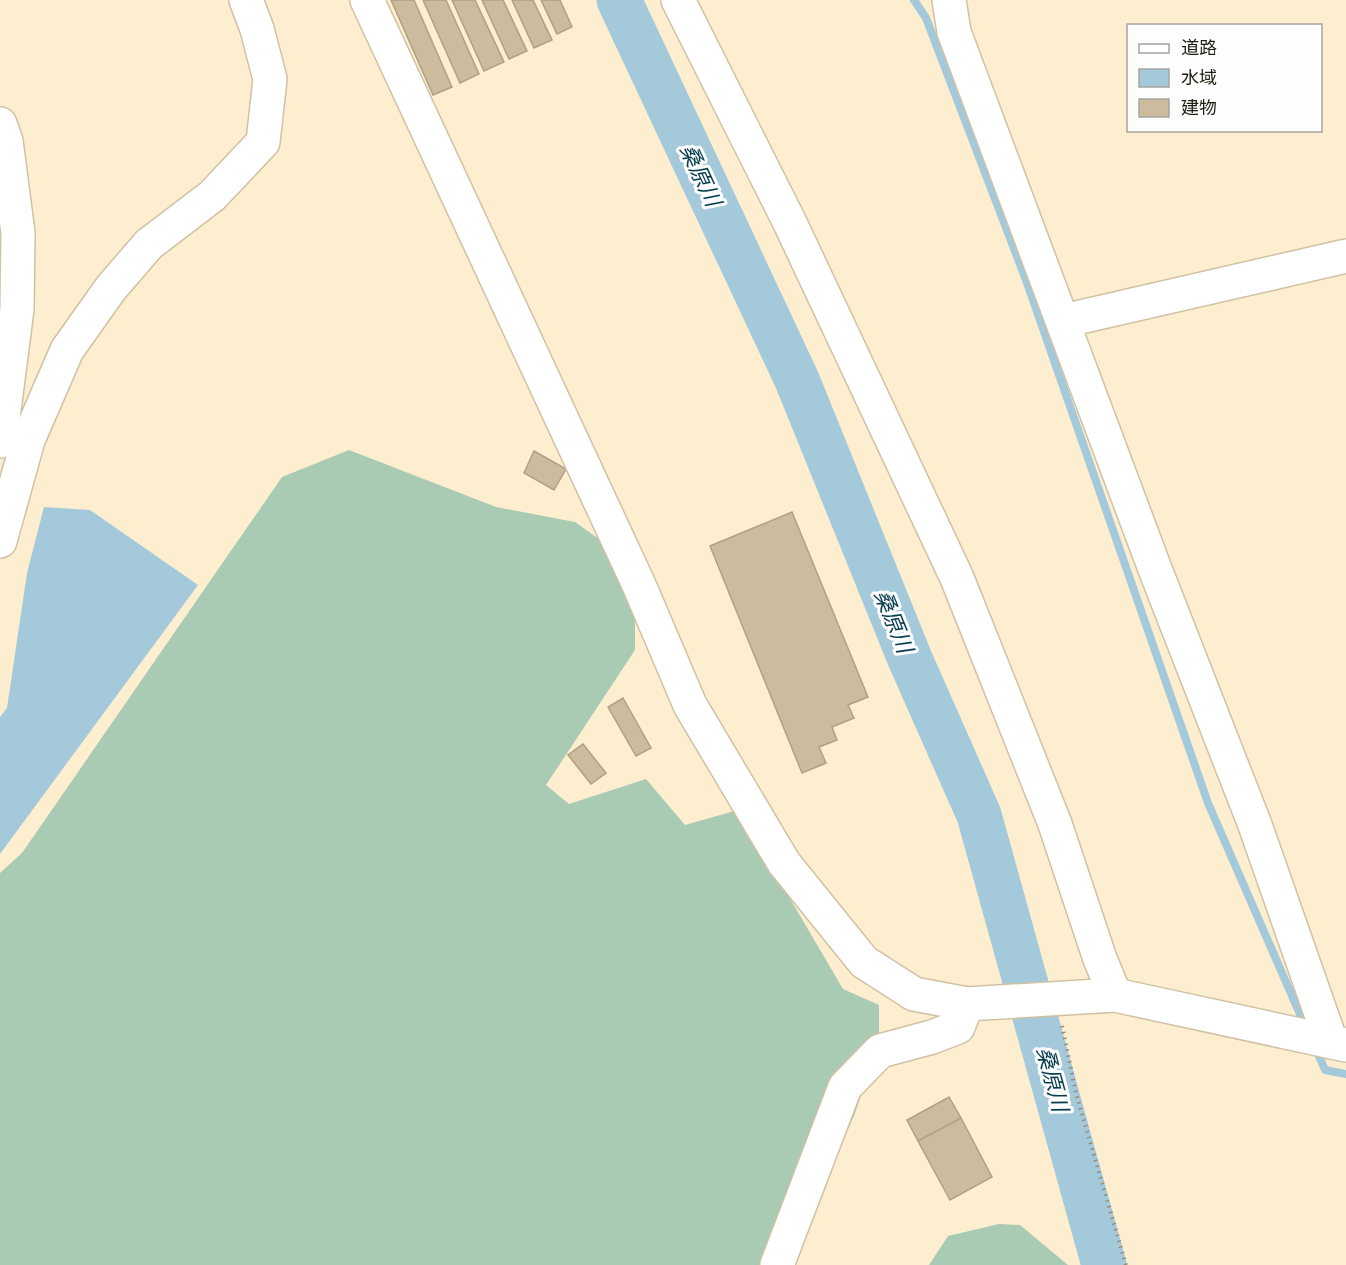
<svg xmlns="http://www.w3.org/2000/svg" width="1346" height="1265" font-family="Montserrat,'Noto Sans JP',sans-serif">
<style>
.forest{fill:#a9cab3}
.water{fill:#a3c9da}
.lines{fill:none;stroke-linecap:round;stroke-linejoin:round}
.stream{stroke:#a3c9da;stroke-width:8}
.river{stroke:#a3c9da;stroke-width:45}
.building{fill:#ccbb9c;stroke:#afa184;stroke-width:1.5}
.minor-casing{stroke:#d1c1a4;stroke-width:36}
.path{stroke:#988d78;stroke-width:4;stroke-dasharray:1.5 4.5;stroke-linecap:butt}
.minor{stroke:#fff;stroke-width:33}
.labels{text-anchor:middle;stroke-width:6;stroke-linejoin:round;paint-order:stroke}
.water-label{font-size:22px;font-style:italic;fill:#073d50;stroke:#fdfdfd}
</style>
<rect width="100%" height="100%" fill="#feeed0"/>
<path class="forest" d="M349,450L496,507L575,522L606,544L635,614V650L546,785L569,804L646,779L685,825L738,810L843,989L879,1005V1044L854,1116L786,1265H0V873L22,853L282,477Z
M999,1224L1020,1225L1068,1265H929L948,1236Z"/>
<path class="water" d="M44,507L90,510L198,585L0,854V717L7,708L27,573Z"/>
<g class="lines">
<path class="stream" d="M914,0L926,18L1026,280L1208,803L1306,1028
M1315,1047L1325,1070L1346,1074"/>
<path class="river" d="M619,0L797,380L910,659L979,815L1104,1265"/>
</g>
<path class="building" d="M391,0H414L452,87L433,95Z
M423,0H446L479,74L460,83Z
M452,0H475L504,62L484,71Z
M482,0H503L527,51L509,59Z
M512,0H533L552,40L534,48Z
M541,0H560L572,27L557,34Z
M534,451L566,469L554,490L524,473Z
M792,512L868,697L848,705L854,718L832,727L837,740L819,747L826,763L802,773L710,546Z
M623,698L651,748L636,756L608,707Z
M583,744L606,773L591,784L568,755Z
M949,1097L961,1118L918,1141L907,1120Z
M961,1118L992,1177L950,1200L918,1141Z"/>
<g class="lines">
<g class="minor-casing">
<path id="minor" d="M367,0L639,585L690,705L784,863L864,962L914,994L967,1004L1115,995L1346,1045
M678,0L790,223L957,578L1055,824L1100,959L1115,995
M949,0L954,32L1155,569L1255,825L1331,1042
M0,124L6,141L18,233L17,309L0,441
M1063,321L1346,256
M0,541L28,440L67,350L111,288L149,244L212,196L263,142L270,79L257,29L246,0
M777,1265L845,1087L880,1051L932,1037L958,1027L967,1004"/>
</g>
<path class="path" d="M1062,1026L1076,1093L1126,1265"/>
<use href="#minor" class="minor"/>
</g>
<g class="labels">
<g class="water-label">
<text transform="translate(701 175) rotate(65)" y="8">桑原川</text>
<text transform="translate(894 621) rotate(68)" y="8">桑原川</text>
<text transform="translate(1053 1079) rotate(75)" y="8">桑原川</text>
</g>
</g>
<rect x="1127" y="24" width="195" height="108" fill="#fdfdfd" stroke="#a6a49f" stroke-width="1.5"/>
<rect x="1139" y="44" width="30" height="9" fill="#ffffff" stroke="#a6a49f" stroke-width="1.5"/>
<text x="1181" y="54" font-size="18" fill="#231e12">道路</text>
<rect x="1139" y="69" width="30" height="18" fill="#a3c9da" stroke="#a6a49f" stroke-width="1.5"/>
<text x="1181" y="84" font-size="18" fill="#231e12">水域</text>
<rect x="1139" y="99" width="30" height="18" fill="#ccbb9c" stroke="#a6a49f" stroke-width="1.5"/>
<text x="1181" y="114" font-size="18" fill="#231e12">建物</text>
</svg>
